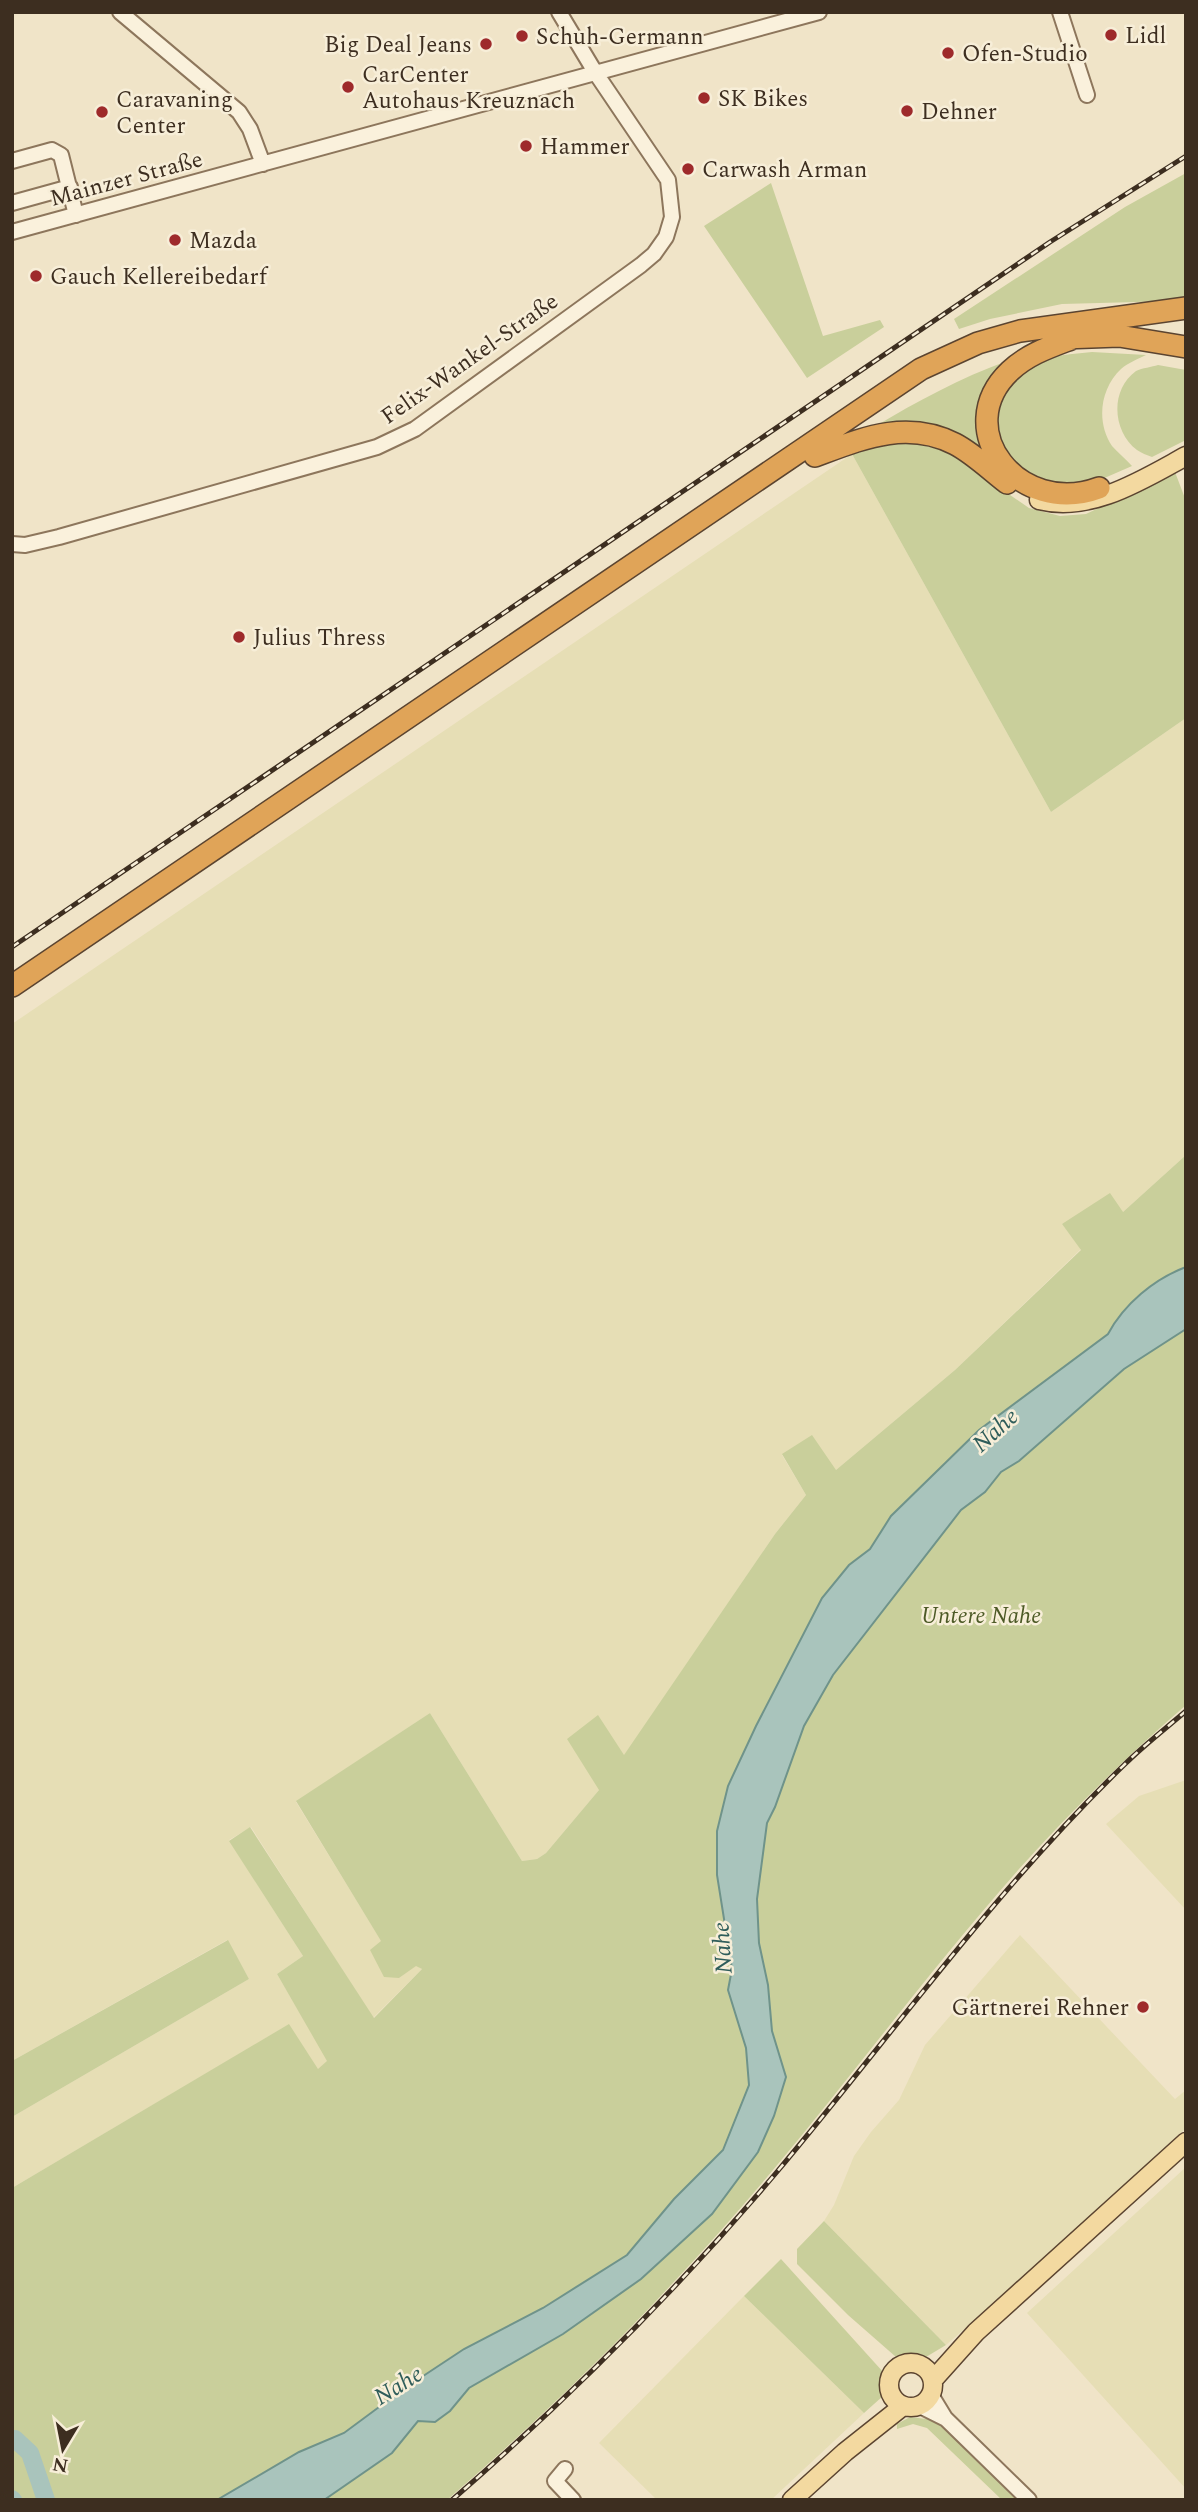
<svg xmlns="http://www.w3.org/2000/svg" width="1198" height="2512" font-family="Spectral,serif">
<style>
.farmland{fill:#e6deb5}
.green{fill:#c9cf9b}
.water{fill:#a9c4bc;stroke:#6f938a;stroke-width:2}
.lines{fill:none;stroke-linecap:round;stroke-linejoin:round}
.river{stroke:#a9c4bc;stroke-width:18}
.minor-casing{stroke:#8d765c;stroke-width:18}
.major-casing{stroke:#5b4430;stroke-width:21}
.highway-casing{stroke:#5b4430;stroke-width:24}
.minor{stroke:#faf1dc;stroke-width:14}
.major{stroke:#f3d9a0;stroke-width:18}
.highway{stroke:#e0a458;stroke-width:21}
.rail-casing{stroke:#3d2e20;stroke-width:5}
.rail{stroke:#f7eed8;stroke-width:2.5;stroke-dasharray:8;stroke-linecap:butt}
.poi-dot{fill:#9e2a2b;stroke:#f7eed8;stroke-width:2.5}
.labels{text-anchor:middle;stroke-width:5;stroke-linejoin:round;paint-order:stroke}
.poi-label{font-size:23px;fill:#3d2e20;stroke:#f7eed8;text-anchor:start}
.street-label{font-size:23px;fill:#3d2e20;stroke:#f7eed8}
.park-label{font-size:23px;font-style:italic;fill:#4d5a26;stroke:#f7eed8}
.water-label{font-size:24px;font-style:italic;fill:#2f5d5a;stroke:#f7eed8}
</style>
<rect width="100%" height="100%" fill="#f0e4c8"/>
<path class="farmland" d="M852,454L1051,812L1186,718V1155L1123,1212L1062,1224L1081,1249L955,1370L836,1470L782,1455L806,1495L775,1534L624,1756L599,1790L546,1853L537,1859L522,1861L430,1713L296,1802L382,1942L399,1978L416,1965L422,1969L373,2018L251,1827L229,1840L303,1956L277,1974L328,2061L318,2070L288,2025L12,2188V2117L249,1979L227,1940L12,2061V1024Z
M1186,1780V1910L1106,1824L1139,1796Z
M1020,1935L1175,2099L1186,2090V2128L1052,2253L946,2345L824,2221L834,2205L854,2156L871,2132L899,2100L925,2045Z
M1186,2167V2489L1027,2313Z
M744,2296L864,2413L771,2500H657L599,2443Z"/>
<path class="green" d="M1186,173V297L1174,301L1062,304L990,319L959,329L954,319L1125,207Z
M771,183L823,336L880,320L884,327L807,378L704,226Z
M1092,352L1146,355C1138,359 1128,363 1121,369C1100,389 1096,422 1112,446C1118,453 1126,459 1132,466C1109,476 1086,488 1060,486C1004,480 975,418 1018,377C1022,372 1028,365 1034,362C1051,355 1073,354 1092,352Z
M1007,361C975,397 984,411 986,456L874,427C918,401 960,378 1007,361Z
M1158,365L1186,370V440L1152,457C1147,455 1141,453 1137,450C1112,431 1110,390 1136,371C1142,368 1152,367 1158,365Z
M887,444H916L945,450L1029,508L1060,516L1086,514L1175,472L1186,501V718L1051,812L852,454Z
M1186,1155V1705C1126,1757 1071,1811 1019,1869C933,1966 856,2071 773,2170C674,2288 564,2399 447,2500H12V2188L289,2024L318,2069L327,2061L277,1974L303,1956L229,1841L250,1827L374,2018L422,1969L416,1966L399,1978L384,1977L370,1950L381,1941L296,1801L430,1713L522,1861L537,1859L546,1853L599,1790L567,1739L598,1715L624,1755L775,1534L806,1495L782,1454L812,1435L836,1470L955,1370L1081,1250L1062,1224L1110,1193L1123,1212Z
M228,1940L249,1979L12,2117V2061Z
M824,2221L946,2345L926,2357H896L848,2315L797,2264V2249Z
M781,2259L884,2373L883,2396L864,2413L744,2296Z
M910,2417L935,2420L1019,2500H1002L927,2428L913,2424L897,2429V2424Z"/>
<path class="water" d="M1186,1267V1329L1124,1369L1019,1461L1001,1472L985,1492L961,1510L833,1675L804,1726L775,1807L767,1823L757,1899L759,1943L768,1985L772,2031L786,2077L774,2116L758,2152L712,2214L641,2279L563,2334L469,2388L450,2411L435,2422L418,2421L392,2453L324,2500H217L299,2452L344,2433L402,2390L464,2349L543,2308L627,2255L674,2199L723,2150L749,2085L746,2048L728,1990L732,1969L717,1875V1831L728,1786L756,1726L822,1598L849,1565L870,1549L891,1516L979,1430L1108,1334C1124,1304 1154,1279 1186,1267Z"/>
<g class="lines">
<path class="river" d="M15,2439L30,2453L46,2500
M12,2499L13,2500"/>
<g class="minor-casing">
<path id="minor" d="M120,12L239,112L250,129L263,164
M1060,12L1087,95
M12,161L52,150L61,155L76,215
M12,203L70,187
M12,232L819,12
M12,544L25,545L59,537L377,447L415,429L641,265L654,254L666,237L672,217L668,180L595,72L559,12
M931,2395L945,2418
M920,2406L946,2419L1029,2500
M565,2469L555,2481L573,2500"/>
</g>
<g class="major-casing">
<path id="major" d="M1039,500C1091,513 1142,480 1186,456
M889 2385a22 22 0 1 1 44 0a22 22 0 1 1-44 0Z
M933,2380L976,2332L1186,2142
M792,2500L845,2452L903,2406"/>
</g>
<g class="highway-casing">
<path id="highway" d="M1076,337C1053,346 1029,353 1010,371C949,429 1019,518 1099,488
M1063,338L1119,336L1186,347
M815,456C861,439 906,419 955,444C974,454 990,470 1007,483
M12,986L921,369L978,343L1020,331L1186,308"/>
</g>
<use href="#minor" class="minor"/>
<use href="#major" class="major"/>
<use href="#highway" class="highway"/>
<g class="rail-casing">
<path id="rail" d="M12,947L1050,242L1186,156
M452,2500C568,2399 677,2290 776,2173C891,2036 996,1889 1124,1765C1143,1746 1165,1729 1186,1711"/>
</g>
<use href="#rail" class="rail"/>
</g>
<g class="poi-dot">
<circle cx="1111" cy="35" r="7"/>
<circle cx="522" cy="36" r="7"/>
<circle cx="486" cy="44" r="7"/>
<circle cx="948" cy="53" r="7"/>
<circle cx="348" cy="87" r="7"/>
<circle cx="704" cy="98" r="7"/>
<circle cx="907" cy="111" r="7"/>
<circle cx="102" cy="112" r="7"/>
<circle cx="526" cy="146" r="7"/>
<circle cx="688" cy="169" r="7"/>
<circle cx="175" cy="240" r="7"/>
<circle cx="36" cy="276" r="7"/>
<circle cx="239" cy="637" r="7"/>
<circle cx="1143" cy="2007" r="7"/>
</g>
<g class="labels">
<g class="poi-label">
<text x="1125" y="43">Lidl</text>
<text x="536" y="44">Schuh-Germann</text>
<text x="472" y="52" text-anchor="end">Big Deal Jeans</text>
<text x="962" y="61">Ofen-Studio</text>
<text x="362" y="82">CarCenter<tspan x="362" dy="26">Autohaus Kreuznach</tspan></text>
<text x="718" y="106">SK Bikes</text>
<text x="116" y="107">Caravaning<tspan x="116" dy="26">Center</tspan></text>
<text x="921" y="119">Dehner</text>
<text x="540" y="154">Hammer</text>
<text x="702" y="177">Carwash Arman</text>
<text x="189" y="248">Mazda</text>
<text x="50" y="284">Gauch Kellereibedarf</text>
<text x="253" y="645">Julius Thress</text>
<text x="1129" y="2015" text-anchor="end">Gärtnerei Rehner</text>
</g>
<g class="street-label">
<text transform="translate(126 178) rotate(-15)" y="8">Mainzer Straße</text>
<text transform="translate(469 358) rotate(-35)" y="8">Felix-Wankel-Straße</text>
</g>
<g class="park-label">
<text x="981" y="1623">Untere Nahe</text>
</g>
<g class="water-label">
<text transform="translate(995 1430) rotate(-42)" y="8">Nahe</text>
<text transform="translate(722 1948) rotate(-94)" y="8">Nahe</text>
<text transform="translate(398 2385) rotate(-32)" y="8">Nahe</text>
</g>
</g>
<rect width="1198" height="2512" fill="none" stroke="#3d2e20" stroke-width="28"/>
<g transform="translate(63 2449) rotate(190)" stroke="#f7eed8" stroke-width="5" paint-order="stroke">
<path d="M0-5L12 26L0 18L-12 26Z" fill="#3d2e20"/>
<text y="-10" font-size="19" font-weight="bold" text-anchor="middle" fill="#3d2e20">N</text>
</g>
</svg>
